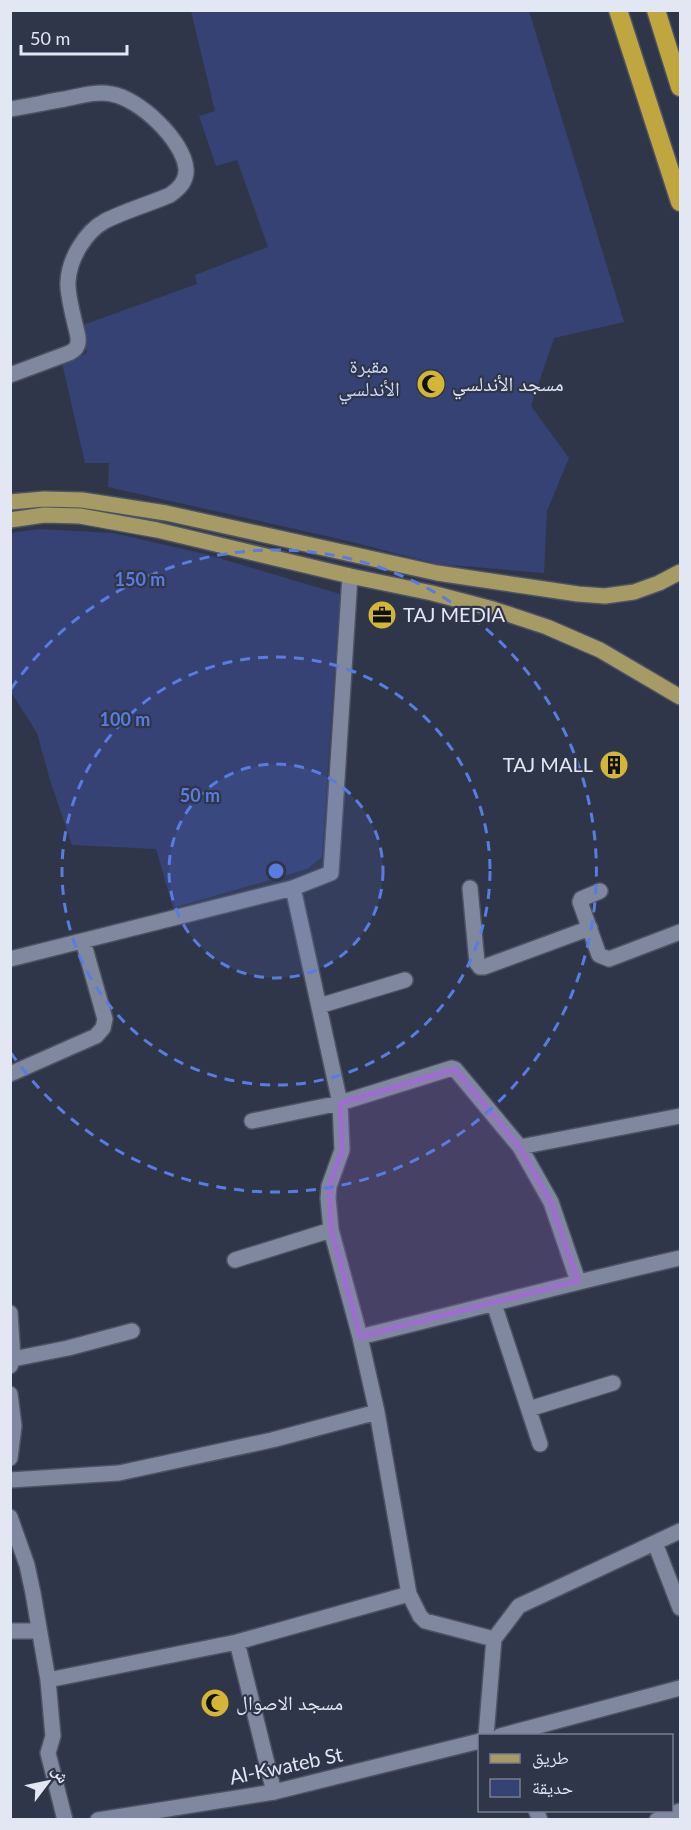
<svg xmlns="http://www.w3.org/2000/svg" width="691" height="1830" font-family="Lato,'Noto Naskh Arabic',sans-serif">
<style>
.green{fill:#354273}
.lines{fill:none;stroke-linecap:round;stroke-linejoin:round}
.street-casing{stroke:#4d5262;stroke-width:18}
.secondary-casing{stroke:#4d5262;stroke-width:18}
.primary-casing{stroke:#4d5262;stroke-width:18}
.highway-casing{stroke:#4d5262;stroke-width:21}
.street{stroke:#80889f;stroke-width:15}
.secondary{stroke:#80889f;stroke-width:15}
.primary{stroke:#a69a65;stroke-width:15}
.highway{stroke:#bfa63f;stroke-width:18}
.marked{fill:#9f6dd2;fill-opacity:0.2;stroke:#9f6dd2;stroke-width:4.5;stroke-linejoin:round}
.ring{fill:none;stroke:#587ce0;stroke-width:3;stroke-dasharray:10 8}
.labels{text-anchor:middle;stroke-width:4.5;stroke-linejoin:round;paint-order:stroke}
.park-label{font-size:20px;fill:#cbd7fb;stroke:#30364a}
.poi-label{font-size:20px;fill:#e3e7f4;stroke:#30364a;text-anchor:start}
.street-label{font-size:20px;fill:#e3e7f4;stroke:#30364a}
.centre{fill:#587ce0;stroke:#30364a;stroke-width:3}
.ring-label{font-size:18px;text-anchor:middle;font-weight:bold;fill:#587ce0;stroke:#30364a;stroke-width:4.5;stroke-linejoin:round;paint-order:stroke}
</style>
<rect width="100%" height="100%" fill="#30364a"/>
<path class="green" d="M191,11H529L624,322L554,338L531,406L569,458L547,511L544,573L438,564L344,540L108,487L109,463H85L62,363L87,353L80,326L197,284L195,275L268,247L237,160L216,166L199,116L215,111Z
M39,529L113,533L205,554L340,594L322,857L307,869L173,908L156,849L72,845L50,780L37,733L11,692V533Z"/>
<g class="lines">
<g class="street-casing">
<path id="street" d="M10,109C29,106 47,102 65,99C80,96 96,91 111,94C139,98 184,141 186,169C187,181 179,189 170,195C149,204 125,211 105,221C85,232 69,259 68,282C67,296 75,322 78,337C79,345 76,350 69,353L10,375
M293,888L340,1103L342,1150L329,1186L328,1198L331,1230L360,1337L377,1412L409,1594
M470,888L477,963L480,967H484L590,928
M600,891L581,899L580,902L599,955L609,959L680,932
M10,959L293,888L331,873L350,576
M319,1006L405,980
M10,1074L96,1036L103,1028L105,1019L83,941
M252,1121L340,1103L452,1068L455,1069L520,1147L551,1202L578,1281
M520,1147L680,1116
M235,1260L331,1230
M494,1304L540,1444
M10,1313L13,1359
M360,1337C467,1311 573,1282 680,1258
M10,1366L13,1359L68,1348L132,1331
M10,1394L14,1426L10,1458
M529,1409L613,1383
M10,1480L119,1473L272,1440L377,1412
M10,1517L27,1565L33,1593L48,1680L53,1736L48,1753L65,1820
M655,1543L680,1608
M10,1631H39
M237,1642L274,1792
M48,1680L237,1642L409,1594L420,1616L425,1621L494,1639L519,1606L680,1531
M486,1736L494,1639
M536,1810L540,1820
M657,1820L680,1811"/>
</g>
<g class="secondary-casing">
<path id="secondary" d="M500,1736L680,1688
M98,1820L274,1792L480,1741"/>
</g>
<g class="primary-casing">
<path id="primary" d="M10,502L44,499L82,500L166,513L437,573L578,594L605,596L634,592L659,583L680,572
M10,520L44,515L80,516L157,530L350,576L432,593L493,609L547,627L600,650L680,697"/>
</g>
<g class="highway-casing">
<path id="highway" d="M618,10L680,202
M656,10L680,87"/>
</g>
<use href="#street" class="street"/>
<use href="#secondary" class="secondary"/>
<use href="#primary" class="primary"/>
<use href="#highway" class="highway"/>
</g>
<path class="marked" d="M455,1069L520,1147L551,1202L578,1281L360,1337L331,1230L329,1186L342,1150L340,1103Z"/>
<circle cx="276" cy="871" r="107" fill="#587ce0" fill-opacity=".12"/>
<g class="ring">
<circle cx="276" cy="871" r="107"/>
<circle cx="276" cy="871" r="214"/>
<path d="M11 689A321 321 0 1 1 11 1053"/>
</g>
<defs>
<g id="mosque-disc" transform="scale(1.5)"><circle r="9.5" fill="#d3b635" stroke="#30364a"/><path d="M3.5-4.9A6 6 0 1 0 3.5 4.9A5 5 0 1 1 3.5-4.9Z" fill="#111"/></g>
<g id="office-disc" transform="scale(1.5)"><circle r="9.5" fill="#d3b635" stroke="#30364a"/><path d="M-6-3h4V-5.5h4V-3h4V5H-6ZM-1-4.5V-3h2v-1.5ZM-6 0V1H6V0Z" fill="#111"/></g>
<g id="building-disc" transform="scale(1.5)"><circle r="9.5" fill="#d3b635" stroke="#30364a"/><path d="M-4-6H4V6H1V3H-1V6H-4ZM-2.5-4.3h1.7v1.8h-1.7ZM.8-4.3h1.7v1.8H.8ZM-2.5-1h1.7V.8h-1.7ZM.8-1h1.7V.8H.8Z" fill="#111"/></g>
</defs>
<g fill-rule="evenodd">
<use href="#mosque-disc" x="431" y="384"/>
<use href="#office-disc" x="382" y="615"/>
<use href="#building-disc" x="614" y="765"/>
<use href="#mosque-disc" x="215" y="1703"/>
</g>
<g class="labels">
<g class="park-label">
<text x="369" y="373">مقبرة<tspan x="369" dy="23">الأندلسي</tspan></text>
</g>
<g class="poi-label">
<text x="452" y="391">مسجد الأندلسي</text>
<text x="403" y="622">TAJ MEDIA</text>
<text x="593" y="772" text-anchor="end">TAJ MALL</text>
<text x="236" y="1710">مسجد الاصوال</text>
</g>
<g class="street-label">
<text transform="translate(286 1766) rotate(-12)" y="7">Al-Kwateb St</text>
</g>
</g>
<circle cx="276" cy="871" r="9" class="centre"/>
<g class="ring-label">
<text x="140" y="586">150 m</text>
<text x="125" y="726">100 m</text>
<text x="200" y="802">50 m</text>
</g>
<rect width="691" height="1830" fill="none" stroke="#e3e7f4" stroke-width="24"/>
<rect x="478" y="1734" width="195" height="78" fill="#30364a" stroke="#787d8e" stroke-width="1.5"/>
<rect x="490" y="1754" width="30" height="9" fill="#a69a65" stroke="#787d8e" stroke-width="1.5"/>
<text x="532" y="1764" font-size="18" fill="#e3e7f4">طريق</text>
<rect x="490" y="1779" width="30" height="18" fill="#354273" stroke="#787d8e" stroke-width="1.5"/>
<text x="532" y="1794" font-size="18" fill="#e3e7f4">حديقة</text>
<g transform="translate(48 1782) rotate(58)" stroke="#30364a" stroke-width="4.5" paint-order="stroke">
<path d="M0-4.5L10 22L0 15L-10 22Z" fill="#e3e7f4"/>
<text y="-9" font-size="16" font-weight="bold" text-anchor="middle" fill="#e3e7f4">ش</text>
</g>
<path d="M21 45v9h106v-9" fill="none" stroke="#e3e7f4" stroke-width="3"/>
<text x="30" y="45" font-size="18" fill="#e3e7f4" stroke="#30364a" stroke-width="4.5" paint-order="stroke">50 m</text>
</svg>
